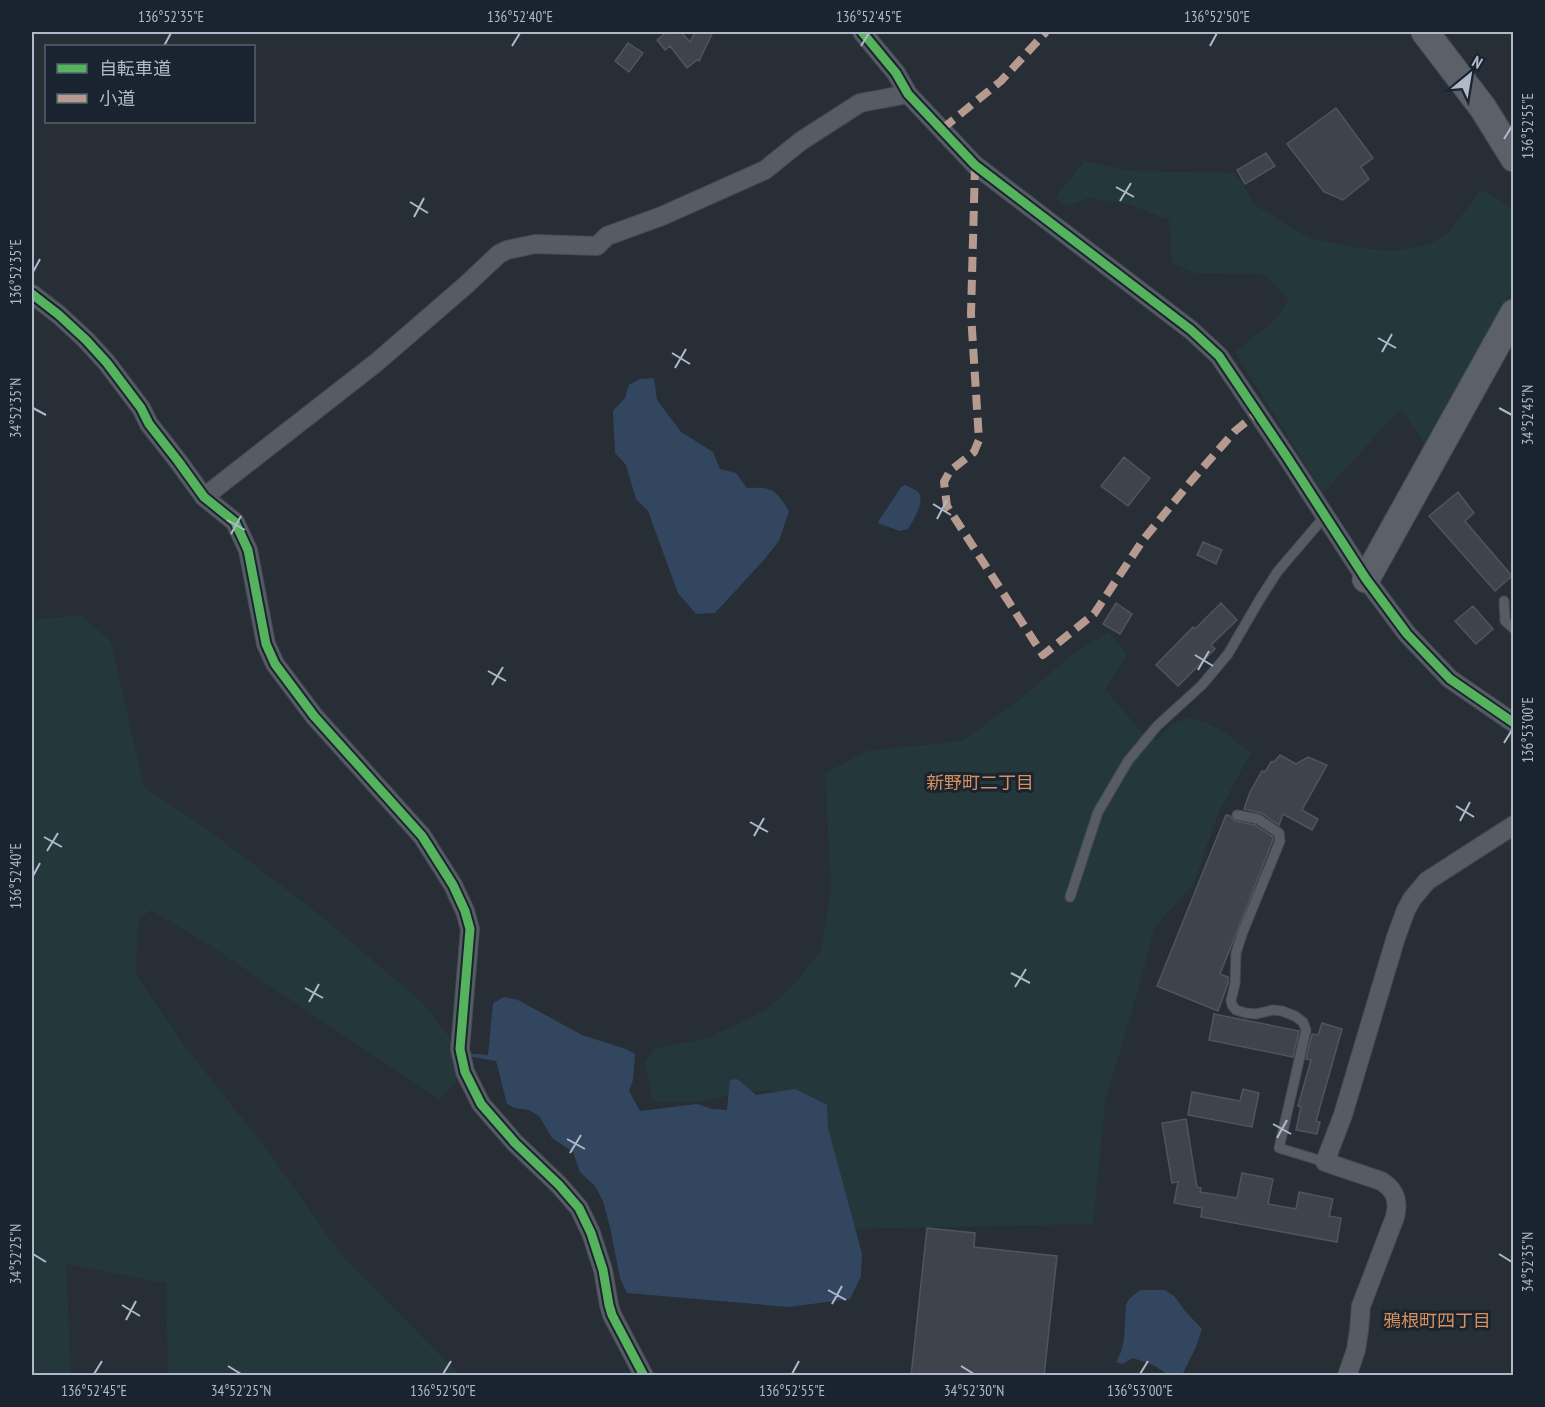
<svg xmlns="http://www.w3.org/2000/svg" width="1545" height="1407" font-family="'PT Sans Narrow','Noto Sans JP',sans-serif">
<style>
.green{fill:#24383c}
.water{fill:#334660}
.building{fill:#3f444c;stroke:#4f555e;stroke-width:1.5}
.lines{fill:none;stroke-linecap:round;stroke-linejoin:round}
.lane-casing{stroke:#454b52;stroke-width:11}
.street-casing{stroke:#454b52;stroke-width:20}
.secondary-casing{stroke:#454b52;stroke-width:29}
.lane{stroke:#575c64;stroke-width:9}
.street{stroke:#575c64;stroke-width:18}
.secondary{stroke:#5b6069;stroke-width:27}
.quiet{stroke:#b69a8f;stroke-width:8;stroke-dasharray:15 8;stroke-linecap:butt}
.cycleway-casing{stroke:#1a2430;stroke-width:13}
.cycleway{stroke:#56b35d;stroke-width:9}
.ticks{fill:none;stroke:#b0b9c8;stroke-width:2}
.labels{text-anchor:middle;stroke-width:6;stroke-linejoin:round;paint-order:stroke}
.neighbourhood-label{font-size:18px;fill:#d9905a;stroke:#1a2430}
.neatline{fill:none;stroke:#b0b9c8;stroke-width:2}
.ticks-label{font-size:15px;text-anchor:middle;fill:#b0b9c8}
</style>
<rect width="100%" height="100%" fill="#272e36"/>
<path class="green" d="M1084,161L1129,171L1235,173L1255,205L1309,238L1353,247L1391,251L1428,245L1449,232L1481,190L1511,207C1516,233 1516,268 1510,294L1427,447L1401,409C1374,436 1350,466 1323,493L1235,352L1275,320L1289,300L1263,274L1195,273L1172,263L1169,220L1128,204L1088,198L1068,206L1055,198Z
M81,615L111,642L144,787L208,830L316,912L423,1003L472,1066L439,1099L205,942L151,910L139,918L135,972L186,1048L265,1147L342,1256L460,1375H168L166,1283L66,1264L71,1375L32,1376V620Z
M1109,632L1127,655L1105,690L1142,732L1157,740C1163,734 1171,723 1178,721C1202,711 1233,739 1251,752L1217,816L1193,886L1155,926L1138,990L1105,1102L1093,1224L847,1229L793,1105L777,1091H748L699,1102H653L645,1064L653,1049L708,1038L766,1010L798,980L821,950L831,889L825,773L867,751L962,741L1014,704L1073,654Z"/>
<path class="water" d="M654,378L657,400L681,432L713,452L720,469L736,473L747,488C773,487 775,489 789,511L779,541L762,562L715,613L696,614L678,593L648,511L636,499L626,465L615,453L613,411L625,398L629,385L640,379Z
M905,485C909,487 915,489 918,492C926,500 913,521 908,529L900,531L880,524L878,522L901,487Z
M504,997L518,1000L582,1035L626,1049L635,1054L633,1080L629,1091L640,1111L697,1104L712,1109L727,1110L730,1080L737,1079L756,1095L795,1089L827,1105L828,1128L862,1254L861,1276L850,1299L789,1307L627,1293L620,1278L610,1227L603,1201L595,1186L580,1172L573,1152L552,1138L539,1116L529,1110L515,1108L507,1104L496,1061L467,1056L466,1053L488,1055L493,1003Z
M1140,1290H1165L1174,1296L1186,1312L1202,1329L1196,1347L1182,1375H1169L1153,1365L1133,1358L1122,1364L1116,1362L1121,1352L1124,1339L1126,1305L1129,1299Z"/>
<path class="building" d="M667,32H681L690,42L695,32H713L699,61L697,60L687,68L670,46L665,50L657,40Z
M628,43L643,53L629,72L615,61Z
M1336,108L1373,158L1361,167L1369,179L1343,200L1324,192L1287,144Z
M1266,153L1275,166L1245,184L1237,170Z
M1124,457L1150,478L1128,506L1101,486Z
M1458,492L1474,513L1465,521L1512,576L1495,591L1429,516Z
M1203,542L1222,550L1216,564L1197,555Z
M1116,603L1132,614L1120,634L1103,624Z
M1221,603L1237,620L1211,645L1215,649L1178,686L1156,665L1193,627L1195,629Z
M1473,606L1493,629L1476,644L1455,621Z
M1280,755L1296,764L1308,757L1327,765L1302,810L1318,819L1312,830L1283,814L1279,825L1261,813L1244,809L1250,792L1262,771L1265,772L1271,762L1275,761Z
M1226,815L1230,816L1235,821L1255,825L1273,837V840L1220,974L1228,977V983L1218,1011L1157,986Z
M1214,1014L1299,1031L1293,1057L1209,1040Z
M1322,1023L1342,1029L1316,1121L1320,1122L1317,1134L1296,1130L1301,1107L1298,1106L1311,1060L1306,1059L1312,1034L1318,1035Z
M1243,1089L1259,1093L1252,1127L1188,1115L1192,1092L1240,1101Z
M1186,1119L1197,1187L1201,1188L1200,1192L1237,1198L1242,1173L1273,1179L1268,1204L1296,1209L1299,1192L1333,1199L1329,1216L1341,1218L1337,1242L1201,1217L1202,1208L1174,1203L1178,1182L1172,1183L1162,1123Z
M927,1228L975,1233L974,1247L1057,1256L1044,1376H911Z"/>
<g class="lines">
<g class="lane-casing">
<path id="lane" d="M1504,601L1505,621L1514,629
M1237,815L1258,819L1279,833L1280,841L1242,934L1236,953L1235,984L1231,1000L1232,1005L1236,1010L1246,1013L1256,1014L1273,1010L1282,1011L1295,1016L1303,1022L1306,1030L1279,1148L1325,1162
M1070,897L1098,812L1128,761L1157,726L1202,685L1228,654L1260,599L1278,571L1325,516"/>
</g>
<g class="street-casing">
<path id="street" d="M862,32L896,73L908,94L975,165L1191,330L1219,356L1287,457L1366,579L1407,634L1450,679L1514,723
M32,294L59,315L86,340L107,363L141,408L149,424L178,461L204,497L235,522L248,550L266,644L275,664L314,716L422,836L453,885L465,911L470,929L460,1049L465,1072L481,1104L515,1143L559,1185L579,1208L591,1233L603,1270L609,1305L612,1315L644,1376
M204,497L377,362L466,285L499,254L507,250L535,244L597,246L607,236L662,216L765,170L801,141L860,103L908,94
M1347,1376L1356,1350L1359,1330L1361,1306L1395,1217C1399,1201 1396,1190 1381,1181L1325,1162L1343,1115L1396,937L1406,910L1412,899L1427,881L1514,825"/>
</g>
<g class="secondary-casing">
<path id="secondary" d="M1425,32L1483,108L1514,158
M1366,579L1514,313"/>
</g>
<use href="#lane" class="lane"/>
<use href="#street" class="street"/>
<use href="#secondary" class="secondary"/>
<path class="quiet" d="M942,129L1001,81L1046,32
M975,165L971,314L979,440L974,452L950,471L944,482L947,506L1043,655L1094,614L1143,540L1192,480L1235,431L1257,413"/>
<g class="cycleway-casing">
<path id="cycleway" d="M862,32L896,73L908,94L975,165L1191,330L1219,356L1287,457L1366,579L1407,634L1450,679L1514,723
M32,294L59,315L86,340L107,363L141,408L149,424L178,461L204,497L235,522L248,550L266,644L275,664L314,716L422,836L453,885L465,911L470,929L460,1049L465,1072L481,1104L515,1143L559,1185L579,1208L591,1233L603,1270L609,1305L612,1315L644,1376"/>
</g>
<use href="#cycleway" class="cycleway"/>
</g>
<path class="ticks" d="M164,46L171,33M512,46L520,33M861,46L869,33M1210,46L1217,33M1504,139L1512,126M1116,187L1134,197M1120,201L1131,183M410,202L428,213M414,217L424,198M33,272L40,259M1378,338L1396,348M1382,352L1392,334M672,353L690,364M675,368L686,349M33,408L46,415M1499,408L1512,415M933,504L951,515M937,519L947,500M227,520L245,530M231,534L241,516M1195,655L1213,666M1198,670L1209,651M488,671L506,681M492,685L503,667M1504,743L1512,730M1456,806L1474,817M1460,821L1470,802M750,822L768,832M754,836L764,818M44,837L62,847M47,851L58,833M33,876L40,863M1011,973L1030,983M1015,987L1026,969M305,988L323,998M309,1002L319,984M1273,1124L1291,1134M1277,1138L1287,1120M567,1139L585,1149M570,1153L581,1135M33,1254L46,1262M1499,1254L1512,1262M828,1290L846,1300M832,1304L842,1286M122,1305L140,1316M126,1320L136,1301M228,1366L241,1374M961,1366L974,1374M94,1374L102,1361M443,1374L451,1361M792,1374L799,1361M1140,1374L1148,1361"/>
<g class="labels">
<g class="neighbourhood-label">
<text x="980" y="789">新野町二丁目</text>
<text x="1437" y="1327">鴉根町四丁目</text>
</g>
</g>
<rect width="1545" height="1407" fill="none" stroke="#1a2430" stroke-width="66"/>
<rect x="45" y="45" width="210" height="78" fill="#1a2430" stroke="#56606d" stroke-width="1.5"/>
<rect x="57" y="64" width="30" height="9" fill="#56b35d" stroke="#56606d" stroke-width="1.5"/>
<text x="99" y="75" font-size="18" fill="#b0b9c8">自転車道</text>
<rect x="57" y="94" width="30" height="9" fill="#b69a8f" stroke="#56606d" stroke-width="1.5"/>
<text x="99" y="105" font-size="18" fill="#b0b9c8">小道</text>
<g transform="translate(1470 75) rotate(30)" stroke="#1a2430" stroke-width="4.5" paint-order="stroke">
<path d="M0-4.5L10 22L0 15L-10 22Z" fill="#b0b9c8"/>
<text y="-9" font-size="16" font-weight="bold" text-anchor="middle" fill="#b0b9c8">N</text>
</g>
<rect x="33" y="33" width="1479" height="1341" class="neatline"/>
<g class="ticks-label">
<text x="171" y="22">136°52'35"E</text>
<text x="520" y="22">136°52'40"E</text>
<text x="869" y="22">136°52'45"E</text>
<text x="1217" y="22">136°52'50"E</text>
<text transform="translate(1528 126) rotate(-90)" y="5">136°52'55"E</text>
<text transform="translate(16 272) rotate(-90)" y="5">136°52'35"E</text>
<text transform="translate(16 408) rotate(-90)" y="5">34°52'35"N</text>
<text transform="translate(1528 415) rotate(-90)" y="5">34°52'45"N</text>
<text transform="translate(1528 730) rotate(-90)" y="5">136°53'00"E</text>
<text transform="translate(16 876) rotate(-90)" y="5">136°52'40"E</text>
<text transform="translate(16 1254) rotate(-90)" y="5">34°52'25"N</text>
<text transform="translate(1528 1262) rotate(-90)" y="5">34°52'35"N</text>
<text x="94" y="1396">136°52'45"E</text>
<text x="241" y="1396">34°52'25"N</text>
<text x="443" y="1396">136°52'50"E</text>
<text x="792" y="1396">136°52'55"E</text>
<text x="974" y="1396">34°52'30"N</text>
<text x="1140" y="1396">136°53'00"E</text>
</g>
</svg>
